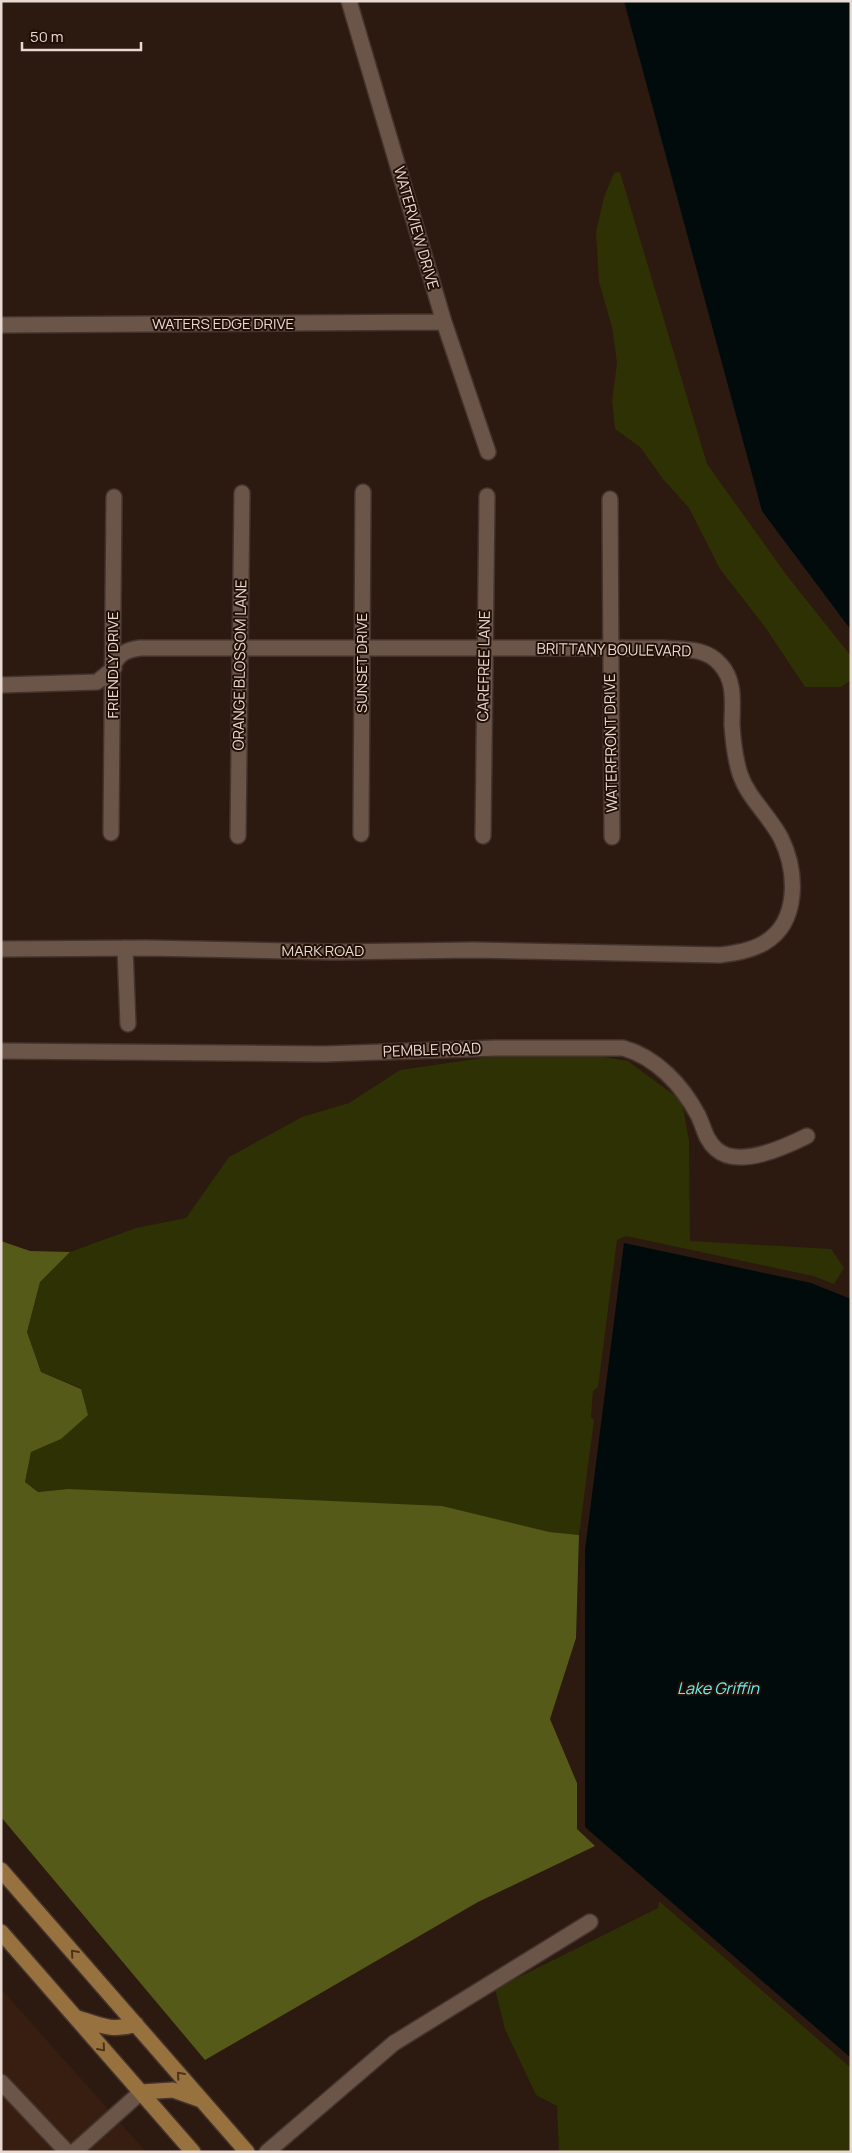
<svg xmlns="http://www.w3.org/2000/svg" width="852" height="2153" font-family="Manrope,sans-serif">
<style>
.built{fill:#381e10}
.green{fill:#2e3103}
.forest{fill:#565a19}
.water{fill:#020b0b}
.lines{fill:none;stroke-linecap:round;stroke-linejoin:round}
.minor-casing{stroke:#43332e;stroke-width:18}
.major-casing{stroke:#43332e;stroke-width:18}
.minor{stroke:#6b5448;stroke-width:15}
.major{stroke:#97723e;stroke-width:15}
.oneway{stroke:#4b321a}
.labels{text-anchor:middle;stroke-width:4;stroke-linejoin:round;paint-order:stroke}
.street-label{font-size:15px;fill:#e8dad3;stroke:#221006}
.water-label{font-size:16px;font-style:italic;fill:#69eef0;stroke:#221006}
</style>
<rect width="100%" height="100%" fill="#2c190f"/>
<path class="built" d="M1,1989L146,2152H1Z"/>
<path class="green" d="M620,172L707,464L788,577L851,656V680L841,687H805L765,627L720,569L689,508L663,479L640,447L615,429L612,401L617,363L612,327L599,282L596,232L604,197L614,173Z
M552,1048L628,1061L682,1101L689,1141L690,1241L831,1249L844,1268L834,1284L813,1276L626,1236L617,1240L598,1387L593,1391L591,1417L594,1420L579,1535L68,1489L38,1492L25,1482L31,1452L61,1439L81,1388L41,1372L27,1332L40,1282L70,1252L136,1228L186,1218L229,1157L302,1117L349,1103L400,1070Z
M659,1901L851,2068V2152H559L557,2106L536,2095L505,2029L495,1989L658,1908Z"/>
<path class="forest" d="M1,1241L30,1251L70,1252L40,1282L27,1332L41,1372L81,1389L88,1415L61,1439L31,1452L25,1482L38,1492L68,1489L442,1506L549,1532L579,1535L576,1638L550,1719L577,1783V1829L595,1846L478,1902L205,2060L1,1817Z"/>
<path class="water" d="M624,1H851V630L762,511Z
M624,1243L811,1283L851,1299V2058L585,1827V1550Z"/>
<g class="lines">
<g class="minor-casing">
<path id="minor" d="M349,1L444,322L488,452
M1,325L444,322
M610,499L612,837
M1,685L97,682L114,668
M111,833L114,497
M361,834L363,492
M238,836L242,493
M483,836L487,496
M125,948L128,1024
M1,949L147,948L333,952L474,950L720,955C735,953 750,951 764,943C800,922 797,871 781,838C769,815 748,798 740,774C735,758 733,741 732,725C732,704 736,681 720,664C705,647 683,650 663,648H140C127,650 120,653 114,664
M1,1051L324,1054L496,1048H623C656,1057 682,1085 698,1115C704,1127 705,1139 716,1149C738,1169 785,1147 807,1136
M1,2082L67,2152
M74,2152L141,2092
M267,2152L394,2043L590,1922"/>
</g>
<g class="major-casing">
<path id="major" d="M1,1870L247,2152
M1,1932L193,2152
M78,2018C99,2025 114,2032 136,2024
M141,2092L173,2090L201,2100"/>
</g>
<use href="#minor" class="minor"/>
<use href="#major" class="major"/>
</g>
<defs><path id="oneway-chevron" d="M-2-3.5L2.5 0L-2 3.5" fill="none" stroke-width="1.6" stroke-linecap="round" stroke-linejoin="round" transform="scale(1.25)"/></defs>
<g class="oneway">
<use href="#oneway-chevron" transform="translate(74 1953) rotate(-131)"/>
<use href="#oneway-chevron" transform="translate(102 2048) rotate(49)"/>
<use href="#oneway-chevron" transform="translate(180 2075) rotate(-131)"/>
</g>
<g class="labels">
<g class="street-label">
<text transform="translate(416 228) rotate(74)" y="5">WATERVIEW DRIVE</text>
<text x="223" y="329">WATERS EDGE DRIVE</text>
<text transform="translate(614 650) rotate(1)" y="5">BRITTANY BOULEVARD</text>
<text transform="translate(362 663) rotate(-90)" y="5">SUNSET DRIVE</text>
<text transform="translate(113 665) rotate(-90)" y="5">FRIENDLY DRIVE</text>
<text transform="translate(240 665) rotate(-89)" y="5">ORANGE BLOSSOM LANE</text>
<text transform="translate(484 666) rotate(-89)" y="5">CAREFREE LANE</text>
<text transform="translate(611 743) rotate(-91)" y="5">WATERFRONT DRIVE</text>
<text x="323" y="956">MARK ROAD</text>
<text transform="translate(432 1050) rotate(-2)" y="5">PEMBLE ROAD</text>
</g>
<g class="water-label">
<text x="718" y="1694">Lake Griffin</text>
</g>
</g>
<rect width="852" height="2153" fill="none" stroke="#e8dad3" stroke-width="5"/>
<path d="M22 42v8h119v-8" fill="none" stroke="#e8dad3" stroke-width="2.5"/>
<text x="30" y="42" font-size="15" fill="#e8dad3" stroke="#221006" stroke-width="4" paint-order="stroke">50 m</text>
</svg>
